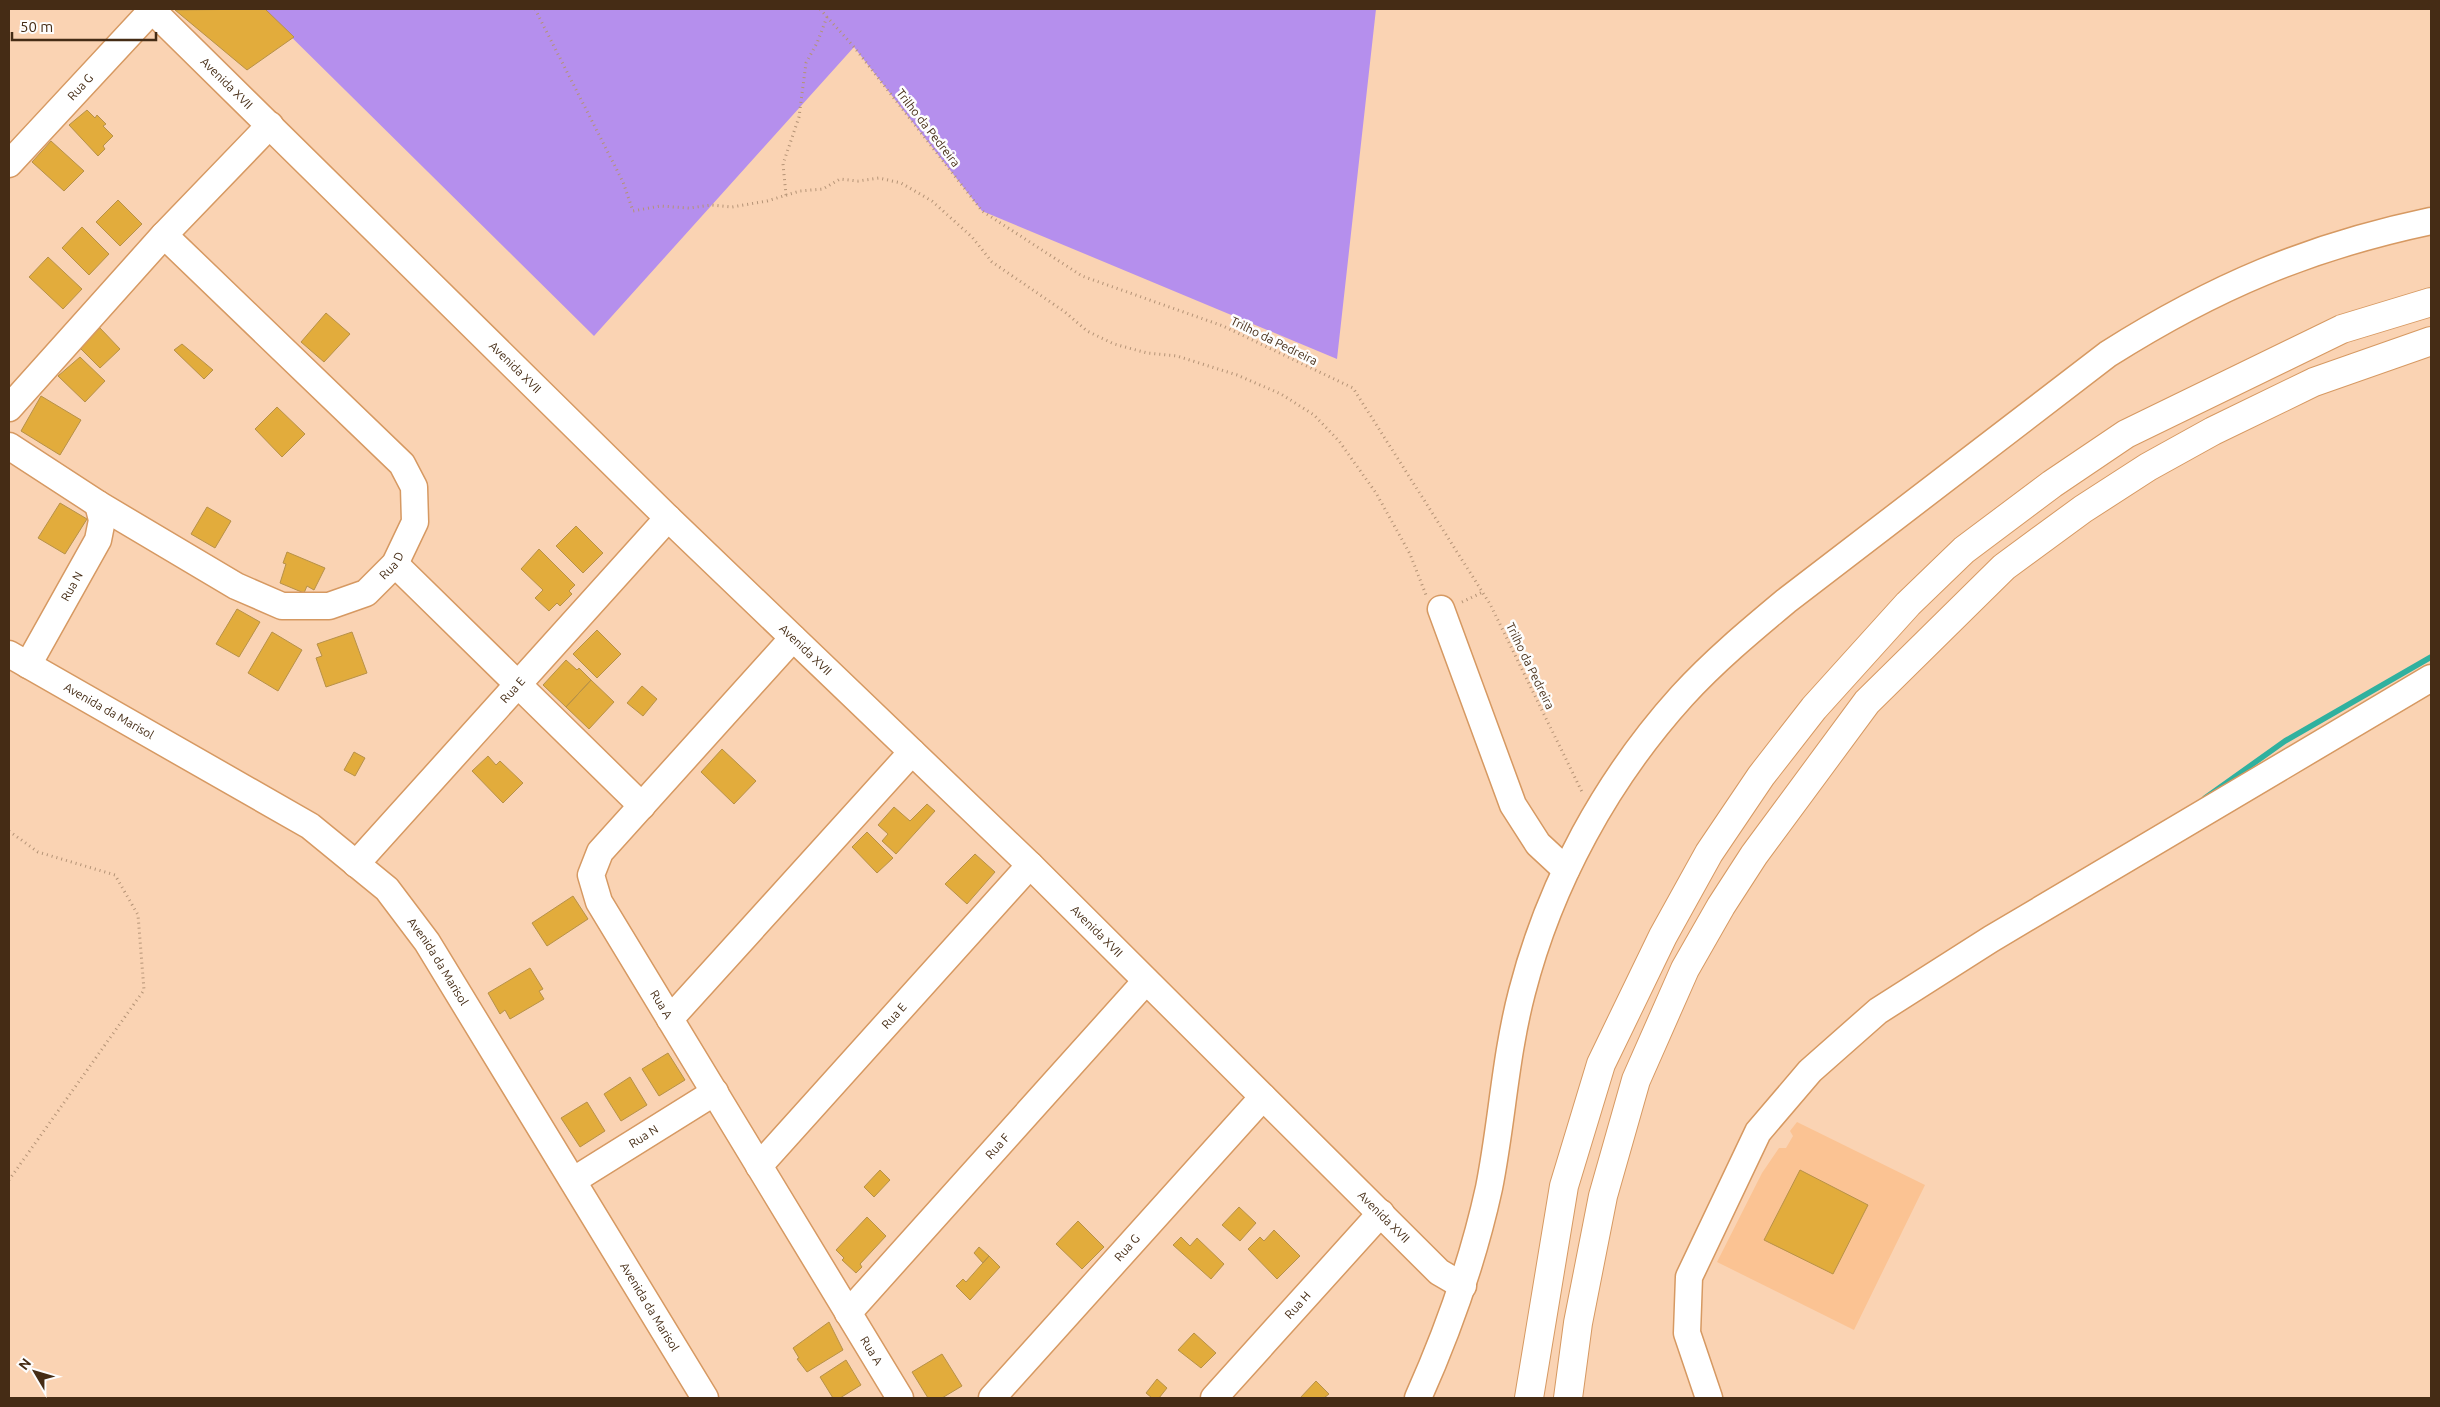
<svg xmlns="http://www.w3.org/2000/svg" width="2440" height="1407" font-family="Ubuntu,sans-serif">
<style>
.built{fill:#fbc393}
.forest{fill:#b58fed}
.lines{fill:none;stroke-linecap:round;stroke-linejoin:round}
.stream{stroke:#30b19f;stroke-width:5.5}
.building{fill:#e2ac3c;stroke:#b79148}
.minor-casing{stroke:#d69962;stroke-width:29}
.highway-casing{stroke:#d69962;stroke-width:30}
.path{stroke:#b49376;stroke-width:3;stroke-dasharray:1 4;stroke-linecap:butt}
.minor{stroke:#fff;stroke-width:26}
.highway{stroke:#fff;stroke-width:28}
.labels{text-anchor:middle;stroke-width:5;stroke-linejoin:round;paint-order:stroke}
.street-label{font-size:12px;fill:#452c15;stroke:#fdfdfd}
</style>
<rect width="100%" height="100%" fill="#fad3b3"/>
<path class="built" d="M1797,1122L1925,1185L1854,1330L1717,1262L1762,1173L1779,1148H1786L1793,1136L1790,1131Z"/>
<path class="forest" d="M263,9H1376L1337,359L982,211L854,47L594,336Z"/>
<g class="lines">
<path class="stream" d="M2205,798L2285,741L2431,657"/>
</g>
<path class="building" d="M265,9L294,37L247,70L175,10Z
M87,110L95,118L97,115L106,124L103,126L113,136L103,146L105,149L98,156L69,125Z
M51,141L84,171L64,191L32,162Z
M118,200L142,224L120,246L96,222Z
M82,227L109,254L89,275L62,248Z
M48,257L82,289L63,309L29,277Z
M326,313L350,334L324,362L301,342Z
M100,328L120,349L100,368L80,348Z
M182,344L213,370L204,379L174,350Z
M80,357L105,381L85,402L58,376Z
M41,396L81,420L60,455L21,431Z
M277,407L305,434L282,457L255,429Z
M60,503L87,519L65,554L38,538Z
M207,507L231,521L215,548L191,534Z
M576,526L603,553L583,573L556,546Z
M539,549L575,585L569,591L572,594L560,606L557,603L549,611L535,598L543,590L521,569Z
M287,552L325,568L314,590L307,586L304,593L280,583L286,564L283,563Z
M237,609L260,622L239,657L216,644Z
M597,630L621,654L597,678L573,654Z
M272,632L302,650L278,691L248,673Z
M352,632L367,673L326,687L316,658L322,656L317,644Z
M566,660L577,670L579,668L591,680L566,707L543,685Z
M591,680L614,702L589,729L566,707Z
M642,686L657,699L643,716L627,703Z
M722,749L756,781L734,804L701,772Z
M354,752L365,758L355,776L344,770Z
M488,756L496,765L500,761L523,783L503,803L472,771Z
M927,804L935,811L896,854L882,841L888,834L878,825L894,807L910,821Z
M867,832L893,858L877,873L852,847Z
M975,854L995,872L967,904L945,884Z
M573,896L588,919L547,946L532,923Z
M530,968L543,989L539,991L544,999L510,1019L505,1010L500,1014L488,993Z
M668,1053L685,1080L659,1096L642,1069Z
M630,1077L647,1105L621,1121L604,1094Z
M587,1102L605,1131L580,1147L561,1118Z
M880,1170L890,1180L874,1197L864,1187Z
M1800,1170L1868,1205L1833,1274L1764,1240Z
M1239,1207L1256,1223L1240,1241L1222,1225Z
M867,1217L886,1236L860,1264L862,1267L856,1273L842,1260L844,1258L836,1250Z
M1078,1221L1104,1247L1082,1269L1056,1244Z
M1274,1230L1300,1256L1277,1279L1248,1249L1260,1237L1264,1241Z
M1181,1237L1190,1246L1197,1238L1224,1264L1211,1279L1173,1245Z
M979,1247L989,1256L983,1263L974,1253Z
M989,1256L1000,1267L970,1300L956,1286L963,1279L966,1282Z
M829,1322L843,1350L807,1372L797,1359L799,1358L793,1348Z
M1194,1333L1216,1353L1201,1368L1178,1350Z
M942,1354L962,1386L942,1398H928L912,1372Z
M846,1360L861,1385L840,1398H833L820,1377Z
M1157,1379L1167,1388L1159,1398H1152L1146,1393Z
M1316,1381L1329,1394L1324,1398H1300Z"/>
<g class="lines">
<g class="minor-casing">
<g id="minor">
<path id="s1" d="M151,9L668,518L1030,865L1439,1272L1463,1286"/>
<path id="s2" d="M9,164L152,10"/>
<path d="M9,408L164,235L270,125"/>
<path id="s3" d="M9,446L98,504L236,586L282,606H329L366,593L395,564L415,522L414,487L402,464L164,235"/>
<path d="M395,564L642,806"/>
<path d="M1441,609L1513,805L1538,844L1566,870"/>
<path id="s4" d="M793,638L600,852L591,875L599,902L900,1398"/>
<path id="s5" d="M9,654L310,826L387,889L427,942L705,1398"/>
<path id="s6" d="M28,665L98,540L102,520L98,504"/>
<path id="s7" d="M356,864L668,518"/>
<path d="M670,1019L912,752"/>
<path id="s8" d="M759,1166L1030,865"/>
<path id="s9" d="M574,1180L715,1092"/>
<path id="s10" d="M848,1313L1146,981"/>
<path id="s11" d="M992,1398L1263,1097"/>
<path id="s12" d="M1214,1398L1381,1213"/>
<path d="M1418,1398C1448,1331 1473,1261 1489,1188C1502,1123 1505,1057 1522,992C1550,883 1607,779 1682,696C1714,661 1750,631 1786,601L2108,354C2214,287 2308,247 2431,221"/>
<path d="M1709,1398L1687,1333L1689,1277L1758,1132L1810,1071L1878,1011L1991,939L2431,678"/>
</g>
</g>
<g class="highway-casing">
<path id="highway" d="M1529,1398L1564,1186L1601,1064L1663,936L1709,853L1761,776L1814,708L1908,604L1964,550L2052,484L2126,434L2342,329L2431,302
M1568,1398L1578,1323L1603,1196L1636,1080L1685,969L1721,906L1754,855L1867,702L2004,567L2083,509L2148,467L2213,431L2314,382L2431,341"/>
</g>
<path class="path" d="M535,9L623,182L633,211L660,206L689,208L712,205L732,207L767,201L800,191L823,189L840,179L858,181L879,178L901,183L932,201L972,237L992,262L1065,312L1087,331L1114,344L1147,353L1177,356L1237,375L1281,394L1314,415L1339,441L1376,493L1410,554L1426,595
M820,9L854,47L982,211L1082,276L1223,326L1353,388L1490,604L1583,794
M786,195L783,164L799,117L806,63L817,43L827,17
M1462,602L1483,592
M9,831L38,852L115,875L138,915L144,990L9,1180"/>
<use href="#minor" class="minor"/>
<use href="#highway" class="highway"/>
</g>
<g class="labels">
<g class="street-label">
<text dy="4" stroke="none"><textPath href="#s1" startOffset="106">Avenida XVII</textPath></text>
<text dy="4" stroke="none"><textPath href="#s2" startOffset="105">Rua G</textPath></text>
<text transform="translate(928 128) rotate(52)" y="4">Trilho da Pedreira</text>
<text transform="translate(1274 341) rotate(26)" y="4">Trilho da Pedreira</text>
<text dy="4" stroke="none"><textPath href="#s1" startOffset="511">Avenida XVII</textPath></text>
<text dy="4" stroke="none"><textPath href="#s3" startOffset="441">Rua D</textPath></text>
<text dy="4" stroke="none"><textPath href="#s6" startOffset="90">Rua N</textPath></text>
<text dy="4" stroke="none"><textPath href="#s1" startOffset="916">Avenida XVII</textPath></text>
<text transform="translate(1530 666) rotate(64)" y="4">Trilho da Pedreira</text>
<text dy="4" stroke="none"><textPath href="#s7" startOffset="234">Rua E</textPath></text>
<text dy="4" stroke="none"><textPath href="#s5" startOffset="115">Avenida da Marisol</textPath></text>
<text dy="4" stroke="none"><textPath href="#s1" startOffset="1321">Avenida XVII</textPath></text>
<text dy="4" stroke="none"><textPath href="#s5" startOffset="535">Avenida da Marisol</textPath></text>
<text dy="4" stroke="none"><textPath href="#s4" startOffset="461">Rua A</textPath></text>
<text dy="4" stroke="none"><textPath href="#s8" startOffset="202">Rua E</textPath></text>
<text dy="4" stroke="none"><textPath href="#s9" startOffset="82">Rua N</textPath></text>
<text dy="4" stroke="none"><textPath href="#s10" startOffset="224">Rua F</textPath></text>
<text dy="4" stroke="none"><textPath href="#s1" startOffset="1726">Avenida XVII</textPath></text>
<text dy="4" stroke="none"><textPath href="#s11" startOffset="202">Rua G</textPath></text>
<text dy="4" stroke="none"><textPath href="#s5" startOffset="940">Avenida da Marisol</textPath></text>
<text dy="4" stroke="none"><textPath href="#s12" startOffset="125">Rua H</textPath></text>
<text dy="4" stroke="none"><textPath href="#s4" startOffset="866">Rua A</textPath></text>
</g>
</g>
<rect width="2440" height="1407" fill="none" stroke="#452c15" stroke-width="20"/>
<g transform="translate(35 1372) rotate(308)" stroke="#fdfdfd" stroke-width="4" paint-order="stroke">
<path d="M0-4L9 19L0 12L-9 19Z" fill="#452c15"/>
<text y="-8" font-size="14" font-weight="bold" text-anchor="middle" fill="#452c15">N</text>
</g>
<path d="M12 32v8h144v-8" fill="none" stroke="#452c15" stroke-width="2.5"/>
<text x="20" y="32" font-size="15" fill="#452c15" stroke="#fdfdfd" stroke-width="4" paint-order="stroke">50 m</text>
</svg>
